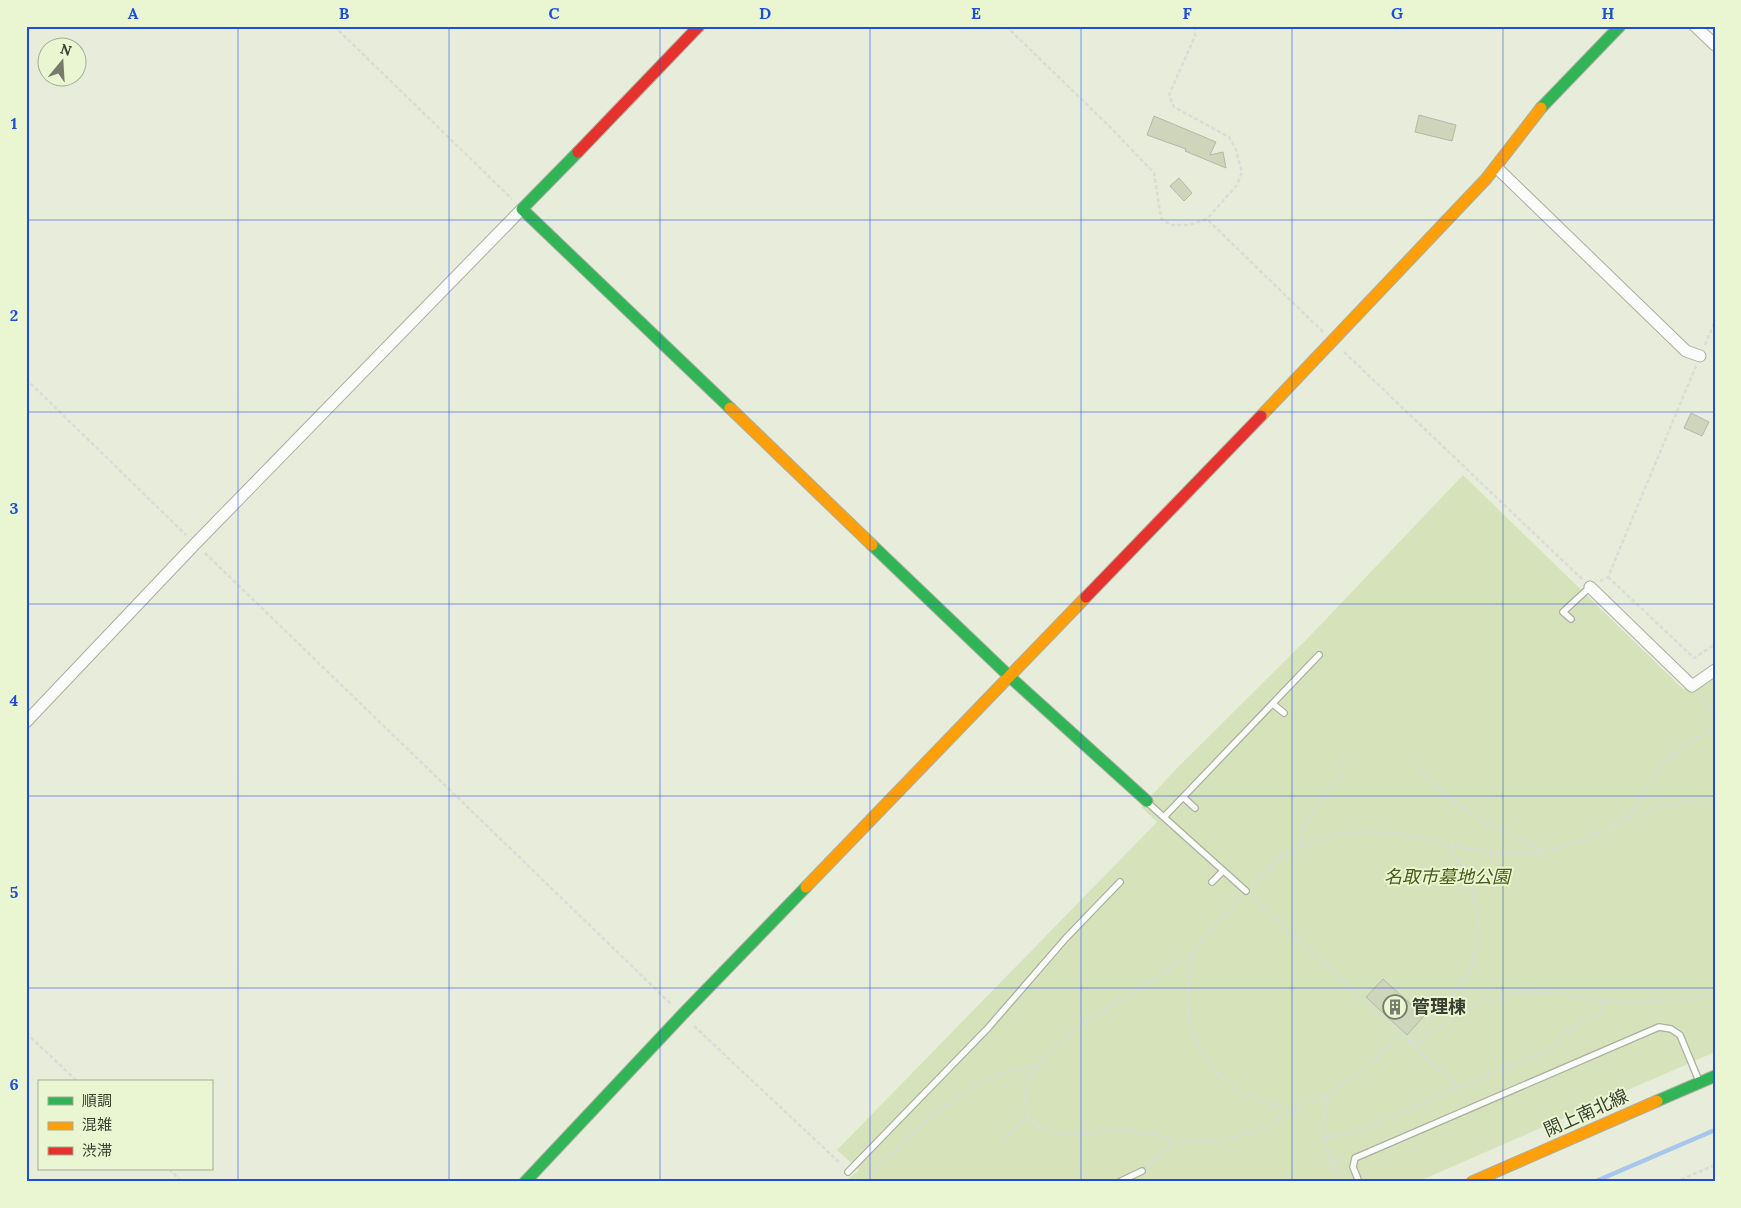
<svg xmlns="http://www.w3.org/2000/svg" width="1741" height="1208" font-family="Lora,'Noto Sans JP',serif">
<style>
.green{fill:#d6e3ba}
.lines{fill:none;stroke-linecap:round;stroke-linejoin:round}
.stream{stroke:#a7c6eb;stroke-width:4.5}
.building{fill:#ced5bb;stroke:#b3b8a9}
.lane-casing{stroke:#aaafa0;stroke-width:8}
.street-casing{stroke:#aaafa0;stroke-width:13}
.fast-casing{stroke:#aaafa0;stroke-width:13}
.slow-casing{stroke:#aaafa0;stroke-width:13}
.jam-casing{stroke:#aaafa0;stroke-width:13}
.path{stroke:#dadcd7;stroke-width:2.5;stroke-dasharray:4 2.5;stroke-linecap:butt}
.lane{stroke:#fbfcf9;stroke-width:5.5}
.street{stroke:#fbfcf9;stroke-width:11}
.fast{stroke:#30b455;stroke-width:11}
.slow{stroke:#ff9f0a;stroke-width:11}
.jam{stroke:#e5322d;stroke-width:11}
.grid{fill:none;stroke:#1d4ed8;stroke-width:1;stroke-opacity:0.55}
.labels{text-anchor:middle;stroke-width:4;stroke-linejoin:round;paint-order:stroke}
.park-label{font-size:18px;font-style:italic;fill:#4b5a17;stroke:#eaf5d2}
.poi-label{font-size:18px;font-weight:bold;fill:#3a3e30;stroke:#eaf5d2;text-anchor:start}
.street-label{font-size:18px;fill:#3a3e30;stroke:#eaf5d2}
.neatline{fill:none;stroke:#1d4ed8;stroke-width:2}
.grid-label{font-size:16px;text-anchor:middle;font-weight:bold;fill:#1d4ed8}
</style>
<rect width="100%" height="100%" fill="#e7edda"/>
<path class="green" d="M1463,475L1683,689L1715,675V1052L1417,1182H845L859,1170L837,1150L1157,822L1141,807L1177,768L1307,639Z"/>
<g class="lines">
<path class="stream" d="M1594,1182L1715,1130"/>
</g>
<path class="building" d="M1419,115L1456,125L1452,141L1415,132Z
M1154,116L1216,142L1210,155L1223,152L1226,168L1185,151L1186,149L1147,135Z
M1179,178L1192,193L1184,201L1170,186Z
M1691,413L1709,422L1702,436L1684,428Z
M1383,979L1424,1016L1407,1035L1366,997Z"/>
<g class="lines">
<g class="lane-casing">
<path id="lane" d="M1571,619L1563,612L1590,587
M1273,704L1284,713
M1183,797L1195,808
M1148,803L1246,891
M1164,817L1319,655
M1212,882L1223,871
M848,1172L988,1028L1066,938L1120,882
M1119,1182L1142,1171
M1359,1182L1353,1167L1355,1158L1659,1027L1671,1029L1680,1035L1699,1081"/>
</g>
<g class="street-casing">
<path id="street" d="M1695,26L1715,45
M1496,167L1686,351L1700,356
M1590,587L1692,686L1715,670
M26,722L195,544L522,209"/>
</g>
<g class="fast-casing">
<path id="fast" d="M1541,108L1620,26
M578,152L522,209L730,408
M872,545L1010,677L1147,801
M1657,1101L1715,1076
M525,1182L682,1015L806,887"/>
</g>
<g class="slow-casing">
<path id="slow" d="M730,408L872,545
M1261,416L1486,179L1541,108
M806,887L1086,597
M1472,1182L1657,1101"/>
</g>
<g class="jam-casing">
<path id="jam" d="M578,152L699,26
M1086,597L1261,416"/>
</g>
<path class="path" d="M334,26L512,199
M1006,26L1112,129L1154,173L1161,218L1170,225H1189L1207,219L1323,332
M1195,26V36L1169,95L1174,107L1229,137L1236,150L1242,172L1237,185L1207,219
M1705,345L1715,321
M1344,352L1582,579
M26,379L186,535
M205,553L672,1005
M1608,577L1694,658L1715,644
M1600,581L1608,577L1696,366
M1701,696L1715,717
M1336,760L1345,768
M1414,766L1451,799L1479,818L1541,850
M1629,817C1660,807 1682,798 1715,804
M1301,845C1302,816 1326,795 1343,775
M1252,884C1272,862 1295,846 1324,837C1403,815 1477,870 1557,849C1570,845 1620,826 1629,816C1636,807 1641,796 1647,787C1668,756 1681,745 1715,728
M1252,897L1455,1084L1461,1091
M1194,950C1191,968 1187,986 1188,1004C1189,1037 1208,1070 1235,1089C1252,1100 1274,1104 1293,1110
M694,1026L841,1164
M26,1033L78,1082
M1408,1042C1425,1025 1444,1008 1458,988C1494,939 1478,892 1449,845
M1412,1045C1439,1027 1473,1002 1506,995C1540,988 1571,997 1605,1000C1642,1004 1678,1000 1715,994
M1028,1117L1025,1100L1028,1079L1043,1059L1070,1033L1093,1016L1133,993L1170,969L1195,949L1240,898
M1325,1138L1368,1128L1458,1087L1555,1048L1560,1033L1601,1013L1604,1000
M1003,1140L1028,1117C1057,1147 1085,1129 1121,1130C1139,1130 1157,1136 1174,1141
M1332,1164L1344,1159
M1149,1166L1174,1141C1207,1143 1240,1140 1269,1125C1277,1121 1285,1115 1292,1110C1304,1104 1316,1099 1328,1095
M169,1169L182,1182
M864,1182C904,1141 976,1065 1037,1067
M1339,1182L1328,1152L1323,1132L1325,1107L1328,1095L1365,1069L1399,1034
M1675,1182L1715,1165"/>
<use href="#lane" class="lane"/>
<use href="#street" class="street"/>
<use href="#fast" class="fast"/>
<use href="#slow" class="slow"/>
<use href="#jam" class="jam"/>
</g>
<path class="grid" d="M238,26V1182M449,26V1182M660,26V1182M870,26V1182M1081,26V1182M1292,26V1182M1503,26V1182M26,220H1715M26,412H1715M26,604H1715M26,796H1715M26,988H1715"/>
<defs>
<g id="building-ring" transform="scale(1.25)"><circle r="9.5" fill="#eaf5d2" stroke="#777b6c" stroke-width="1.5"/><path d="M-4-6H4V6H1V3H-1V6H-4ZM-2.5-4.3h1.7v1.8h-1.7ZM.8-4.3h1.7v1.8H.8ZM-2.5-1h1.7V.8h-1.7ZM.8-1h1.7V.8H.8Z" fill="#777b6c"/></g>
</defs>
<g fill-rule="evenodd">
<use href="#building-ring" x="1395" y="1007"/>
</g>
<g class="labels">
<g class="park-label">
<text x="1447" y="883">名取市墓地公園</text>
</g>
<g class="poi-label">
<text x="1412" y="1013">管理棟</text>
</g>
<g class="street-label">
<text transform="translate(1586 1113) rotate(-24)" y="6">閖上南北線</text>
</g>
</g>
<rect width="1741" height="1208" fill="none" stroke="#eaf5d2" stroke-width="55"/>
<rect x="38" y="1080" width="175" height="90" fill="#eaf5d2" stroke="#a4ac91"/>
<rect x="48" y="1097" width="25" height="8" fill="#30b455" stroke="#a4ac91"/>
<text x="82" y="1106" font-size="15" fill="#3a3e30">順調</text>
<rect x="48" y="1122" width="25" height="8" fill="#ff9f0a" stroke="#a4ac91"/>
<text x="82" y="1130" font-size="15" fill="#3a3e30">混雑</text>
<rect x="48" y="1147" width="25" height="8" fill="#e5322d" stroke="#a4ac91"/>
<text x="82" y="1156" font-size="15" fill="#3a3e30">渋滞</text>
<g transform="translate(62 62) rotate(18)"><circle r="24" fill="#eaf5d2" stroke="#a4ac91"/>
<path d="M0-4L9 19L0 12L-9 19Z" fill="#777b6c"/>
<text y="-8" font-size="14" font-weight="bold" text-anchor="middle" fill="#3a3e30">N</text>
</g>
<rect x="28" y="28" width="1686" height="1152" class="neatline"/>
<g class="grid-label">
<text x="133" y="19">A</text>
<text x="344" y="19">B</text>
<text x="554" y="19">C</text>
<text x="765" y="19">D</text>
<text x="976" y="19">E</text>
<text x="1187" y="19">F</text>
<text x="1397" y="19">G</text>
<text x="1608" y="19">H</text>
<text x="14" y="129">1</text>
<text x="14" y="321">2</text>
<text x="14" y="514">3</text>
<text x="14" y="706">4</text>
<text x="14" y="898">5</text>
<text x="14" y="1090">6</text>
</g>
</svg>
